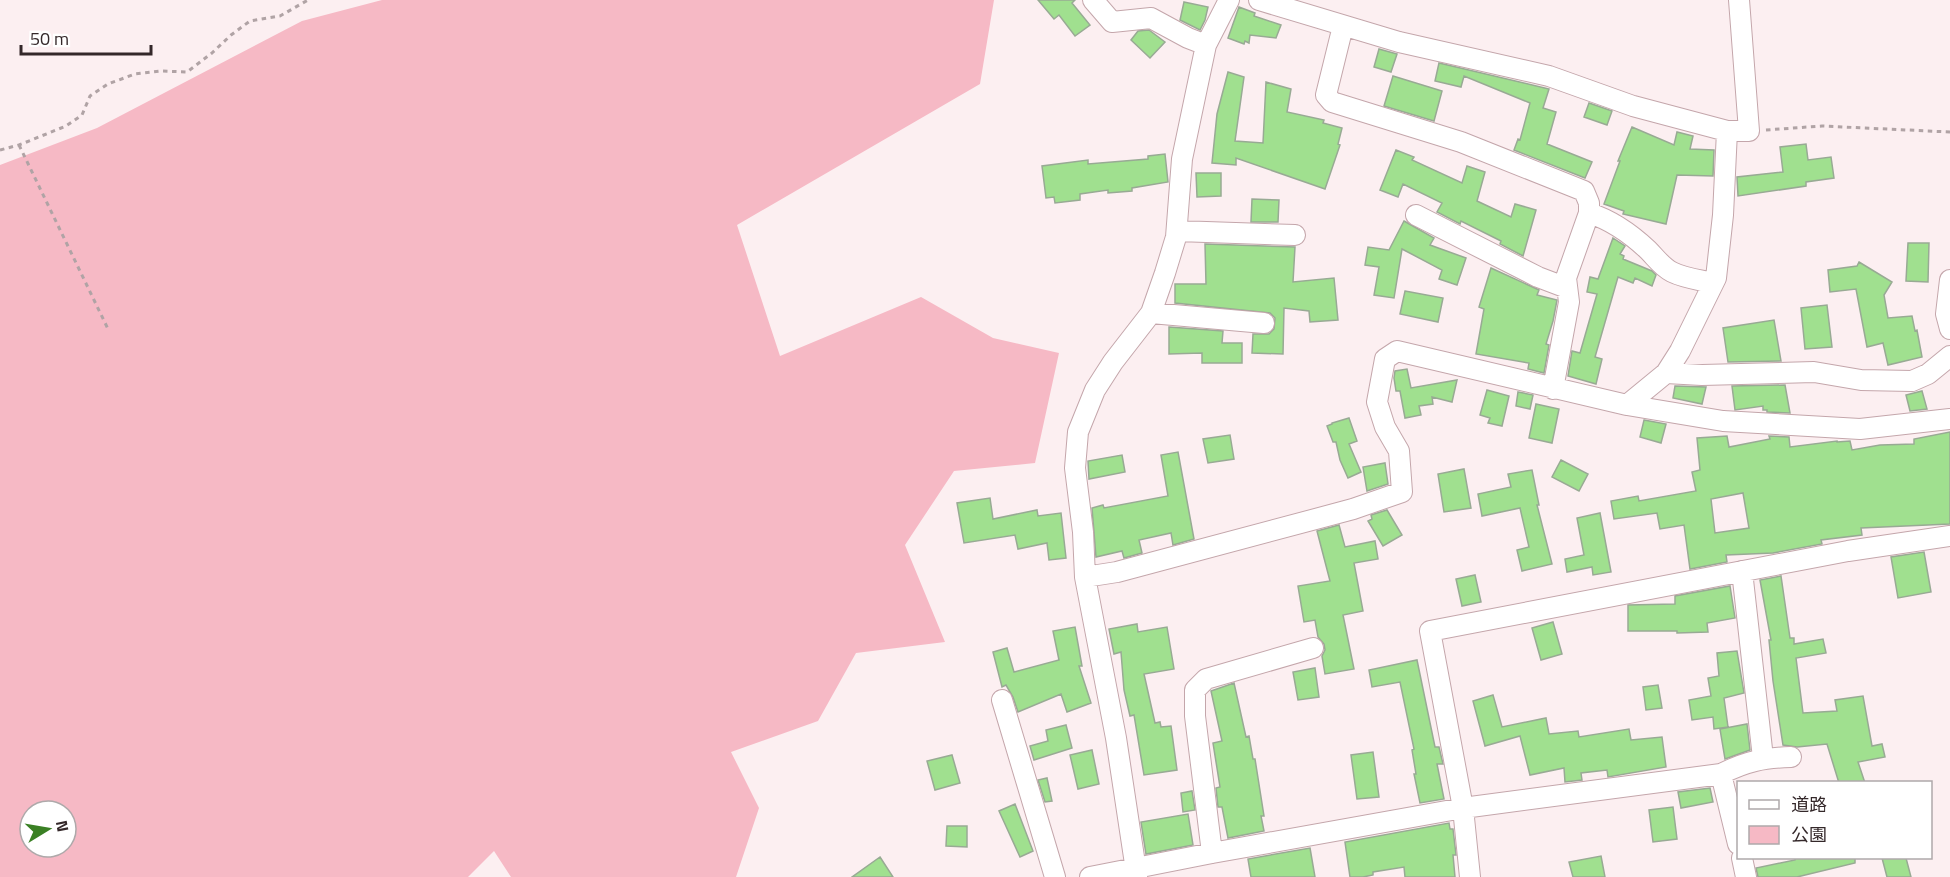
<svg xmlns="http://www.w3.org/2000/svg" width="1950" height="877" font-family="'Titillium Web','Noto Sans JP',sans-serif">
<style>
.green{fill:#f6b9c5;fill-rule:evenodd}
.building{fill:#a0e08f;stroke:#98aa94;stroke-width:1.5;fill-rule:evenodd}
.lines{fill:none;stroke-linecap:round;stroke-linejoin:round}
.minor-casing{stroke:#c4a6ab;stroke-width:22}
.path{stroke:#b0a3a5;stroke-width:3;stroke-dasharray:4.5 4.5;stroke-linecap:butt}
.minor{stroke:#fff;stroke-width:20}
</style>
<rect width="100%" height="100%" fill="#fceff1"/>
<path class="green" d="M382,0H994L980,84L737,225L780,356L921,297L993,338L1059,353L1035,463L954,471L905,545L945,642L856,653L818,721L731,752L759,808L736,877H511L494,851L468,877H0V165L97,128L302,21ZM30,811H66V847H30Z"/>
<path class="building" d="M1038,0H1075L1072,3L1090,25L1075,36L1059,15L1054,19Z
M1184,2L1208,7L1205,20L1200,30L1180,20Z
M1239,7L1255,13L1254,16L1281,25L1276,38L1250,35L1249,43L1245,41L1244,44L1228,38Z
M1149,30L1165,42L1150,58L1131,40L1138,31Z
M1379,49L1397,54L1391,72L1374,67Z
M1439,63L1549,89L1543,108L1556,112L1547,144L1592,162L1585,178L1514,150L1518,139L1520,140L1530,103L1464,76L1461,87L1435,81Z
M1228,72L1244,77L1235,141L1263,143L1266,82L1291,89L1287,112L1324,120L1323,123L1342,128L1338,144L1340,145L1325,189L1236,158V165L1212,163L1217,114Z
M1393,76L1442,91L1434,121L1384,106Z
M1589,103L1612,111L1607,125L1584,117Z
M1632,127L1674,145L1677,132L1693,136L1690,149L1714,150L1713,176L1677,175L1666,224L1623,214L1624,211L1604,204L1620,161H1618Z
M1806,144L1808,160L1831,157L1834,178L1806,182V186L1738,196L1737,177L1783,172L1780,147Z
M1396,150L1414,157L1412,160L1462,183L1467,166L1485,172L1477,201L1511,217L1515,204L1536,210L1523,256L1500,244L1501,241L1461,221L1460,224L1437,212L1442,203L1403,184L1398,197L1380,190Z
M1165,154L1168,182L1132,188V191L1108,193V190L1080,194V200L1055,203L1054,197L1046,198L1042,166L1088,160V164L1148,159V156Z
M1196,173H1221V196L1197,197Z
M1252,199L1279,200L1278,222H1251Z
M1404,221L1434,238L1430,245L1466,258L1457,285L1439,279L1442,270L1402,249L1394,298L1374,295L1379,267L1365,265L1368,247L1389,250Z
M1613,238L1625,246L1620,254L1624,256L1623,259L1652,271L1656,275L1652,286L1635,278L1633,283L1618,277L1595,357L1602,359L1596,384L1568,376L1572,351L1580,353L1597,294L1587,292L1590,277L1598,279Z
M1908,243H1929L1928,282L1906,281Z
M1205,244L1295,247L1293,282L1334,278L1338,320L1310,322L1309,311L1284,308L1283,354L1252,353L1253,334H1269L1274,329L1275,318L1270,313L1175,303V284H1206Z
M1859,262L1892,282L1884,295L1888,318L1912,316L1915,331L1917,330L1922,357L1888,365L1883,343L1867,347L1856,289L1830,292L1828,270L1857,266Z
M1491,268L1539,290L1537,295L1557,300L1553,321L1546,344L1549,345L1544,373L1528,369L1529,363L1476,354L1484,309L1479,307Z
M1405,291L1443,298L1438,322L1400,314Z
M1827,305L1832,347L1805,349L1801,308Z
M1774,320L1781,361L1728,362L1723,328Z
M1169,327L1223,331L1222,343H1242V363H1202V353L1169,354Z
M1407,369L1411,388L1457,380L1452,402L1432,397L1433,404L1419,406L1421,415L1405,418L1400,391H1396L1394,378L1395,371Z
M1785,385L1790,413L1767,412V410H1763V406L1735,410L1732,386Z
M1675,386L1706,387L1702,404L1673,398Z
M1487,390L1509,396L1502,426L1488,423L1490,418L1480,415Z
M1922,391L1927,409L1910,411L1906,395Z
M1518,392L1533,395L1530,409L1516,406Z
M1536,404L1559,409L1552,443L1529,438Z
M1349,418L1357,441L1349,444L1361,472L1348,478L1340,460L1336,442H1333L1327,426L1332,424V423Z
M1644,420L1666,424L1661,443L1640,437Z
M1950,432V524L1861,528L1862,535L1821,540L1822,544L1773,553L1726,555L1727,562L1690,569L1684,525L1660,529L1657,513L1614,519L1611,501L1638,496L1639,501L1696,491L1692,472L1700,470L1697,438L1727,436L1729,447L1770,439L1769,436L1789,437L1790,447L1837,441V442L1850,441L1852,450L1880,445L1914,444V439ZM1743,493L1749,528L1715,533L1711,499Z
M1230,435L1234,459L1208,463L1203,439Z
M1178,452L1194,539L1173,545L1171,533L1139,540L1142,553L1124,558L1122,551L1096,557L1092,508L1103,505L1104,508L1168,496L1161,455Z
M1122,455L1125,472L1089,479L1088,461Z
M1561,460L1588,474L1579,491L1552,477Z
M1385,463L1388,484L1367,491L1363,467Z
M1464,469L1471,508L1444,512L1438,474Z
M1532,470L1539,505H1537L1552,564L1522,571L1517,550L1529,547L1520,508L1482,516L1478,494L1511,487L1508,474Z
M990,498L993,519L1037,510L1038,516L1061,513L1066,558L1049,560L1047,543L1018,549L1015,535L964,543L957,503Z
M1387,510L1402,535L1383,546L1368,521L1372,519L1371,515Z
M1600,513L1611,572L1593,575L1592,567L1567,572L1565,559L1584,555L1577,518Z
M1339,525L1345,547L1375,541L1378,559L1354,563L1363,611L1343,615L1354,669L1325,674L1322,656L1325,650L1324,644L1318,637L1315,620L1304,622L1298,586L1330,581L1317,531Z
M1924,552L1931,592L1898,598L1891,557Z
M1475,575L1481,602L1462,606L1456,579Z
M1781,576L1790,638H1794V644L1823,639L1826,653L1796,658L1803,713L1837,711L1835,700L1863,696L1872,746L1882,744L1885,757L1858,762L1865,783H1839L1827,744L1797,747L1783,745L1773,681L1769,640H1771L1760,580Z
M1730,586L1735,618L1707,623L1708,632L1677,633V631H1628V605L1675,604V596Z
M1553,622L1562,654L1541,660L1532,628Z
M1137,624L1138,632L1167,627L1174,669L1144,674L1155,723L1160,722L1161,727L1171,726L1177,770L1144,775L1134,715L1130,716L1124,690L1121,652L1114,654L1109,629Z
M1075,627L1082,666H1079L1091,703L1067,712L1061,694L1018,712L1013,697L1006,685L1002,687L993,652L1007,648L1014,672L1059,660L1053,631Z
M1737,651L1744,693L1724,698L1728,727L1714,729L1713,717L1692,720L1689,700L1711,696L1708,678L1719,676L1717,653Z
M1417,660L1435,747H1439L1443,764H1437L1444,799L1420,803L1414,774H1416L1412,750L1414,749L1400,682L1372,687L1369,670Z
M1315,668L1319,697L1298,700L1293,672Z
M1234,683L1246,737L1249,736L1253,759H1255L1264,816H1261L1264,831L1228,838L1222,807H1218L1216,788L1220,787L1213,743L1222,741L1211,691Z
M1658,685L1662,708L1646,710L1643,687Z
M1493,695L1502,727L1546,718L1549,734L1578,731L1579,737L1629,729L1631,740L1662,737L1666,767L1608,777L1607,770L1581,773L1582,780L1565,782L1564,768L1530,775L1520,736L1485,746L1473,701Z
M1747,724L1750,750L1725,759L1720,729Z
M1066,725L1072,748L1034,760L1030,746L1048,741L1046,730Z
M1092,750L1099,784L1078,789L1070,755Z
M1373,752L1379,797L1357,799L1351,755Z
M952,755L960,783L935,790L927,761Z
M1047,778L1052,801L1045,802L1038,780Z
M1710,788L1713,802L1681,808L1678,792Z
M1192,791L1195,810L1183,812L1181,793Z
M1015,804L1033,851L1020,857L999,811Z
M1673,807L1677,839L1653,842L1649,810Z
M1188,814L1193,845L1146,854L1141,822Z
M1449,823L1450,829H1453L1456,855H1453L1455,877H1405L1404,867L1373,872V875L1363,877H1350L1345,842Z
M947,826H967V847L946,846Z
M1310,848L1315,877H1251L1248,859Z
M1601,856L1605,877H1573L1569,862Z
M880,857L893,877H852Z
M1795,858H1855V863L1797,877H1758L1756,868L1795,860Z
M1882,858H1906L1911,877H1887Z"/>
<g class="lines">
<g class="minor-casing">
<path id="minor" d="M1093,0L1112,22L1151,18L1188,38L1206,45
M1259,0L1399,42L1549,76L1633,106L1727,131H1749L1739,0
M1343,26L1326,95L1332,102L1461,142L1584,191L1589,203V213L1566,278L1569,302L1553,389
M1589,213C1611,220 1631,234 1648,250C1656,258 1662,267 1672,272C1684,278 1700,280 1713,283
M1416,215L1538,277L1567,288
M1177,231L1295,235
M1950,280L1946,314L1950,329
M1151,313L1264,323
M1666,373L1702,375L1814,372L1861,380L1912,381L1928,374L1950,356
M1627,405L1666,373L1680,351L1716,278L1723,215L1727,131
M1742,571L1763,758
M1085,577L1117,572L1353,509L1402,492L1399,451L1385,427L1377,402L1385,359L1397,351L1627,405L1723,421L1860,429L1950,419
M1002,700L1055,877
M1721,774L1738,844
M1212,853L1195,716V690L1206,679L1313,648
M1742,858L1746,877
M1090,877L1212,853L1463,808L1721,774C1747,761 1763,758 1791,757
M1137,877L1116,738L1085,577L1083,532L1075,468L1078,432L1095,390L1113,362L1151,313L1165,273L1176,237L1182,159L1206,45L1229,0
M1470,877L1463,808L1430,631L1848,551L1950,536"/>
</g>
<path class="path" d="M1766,130L1822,126L1950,132
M19,145L109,331
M0,150L19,145L66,126L82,115L90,96L108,84L135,74L160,71L187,72L212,53L231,35L250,21L280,16L308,0"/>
<use href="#minor" class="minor"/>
</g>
<rect x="1737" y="781" width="195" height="78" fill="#ffffff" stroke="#aea9aa" stroke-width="1.5"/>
<rect x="1749" y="800" width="30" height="9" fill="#ffffff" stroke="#aea9aa" stroke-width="1.5"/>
<text x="1791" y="811" font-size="18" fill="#34282a">道路</text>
<rect x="1749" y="826" width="30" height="18" fill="#f6b9c5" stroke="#aea9aa" stroke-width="1.5"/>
<text x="1791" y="841" font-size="18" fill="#34282a">公園</text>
<g transform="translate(48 829) rotate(79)"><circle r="28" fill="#ffffff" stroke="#aea9aa" stroke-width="1.5"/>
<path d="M0-4.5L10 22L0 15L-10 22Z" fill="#3a8024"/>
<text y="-9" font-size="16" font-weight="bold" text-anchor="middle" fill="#34282a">N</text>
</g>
<path d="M21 45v9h130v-9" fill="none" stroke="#34282a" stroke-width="3"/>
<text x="30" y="45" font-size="18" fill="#34282a" stroke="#ffffff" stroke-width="4.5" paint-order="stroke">50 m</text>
</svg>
